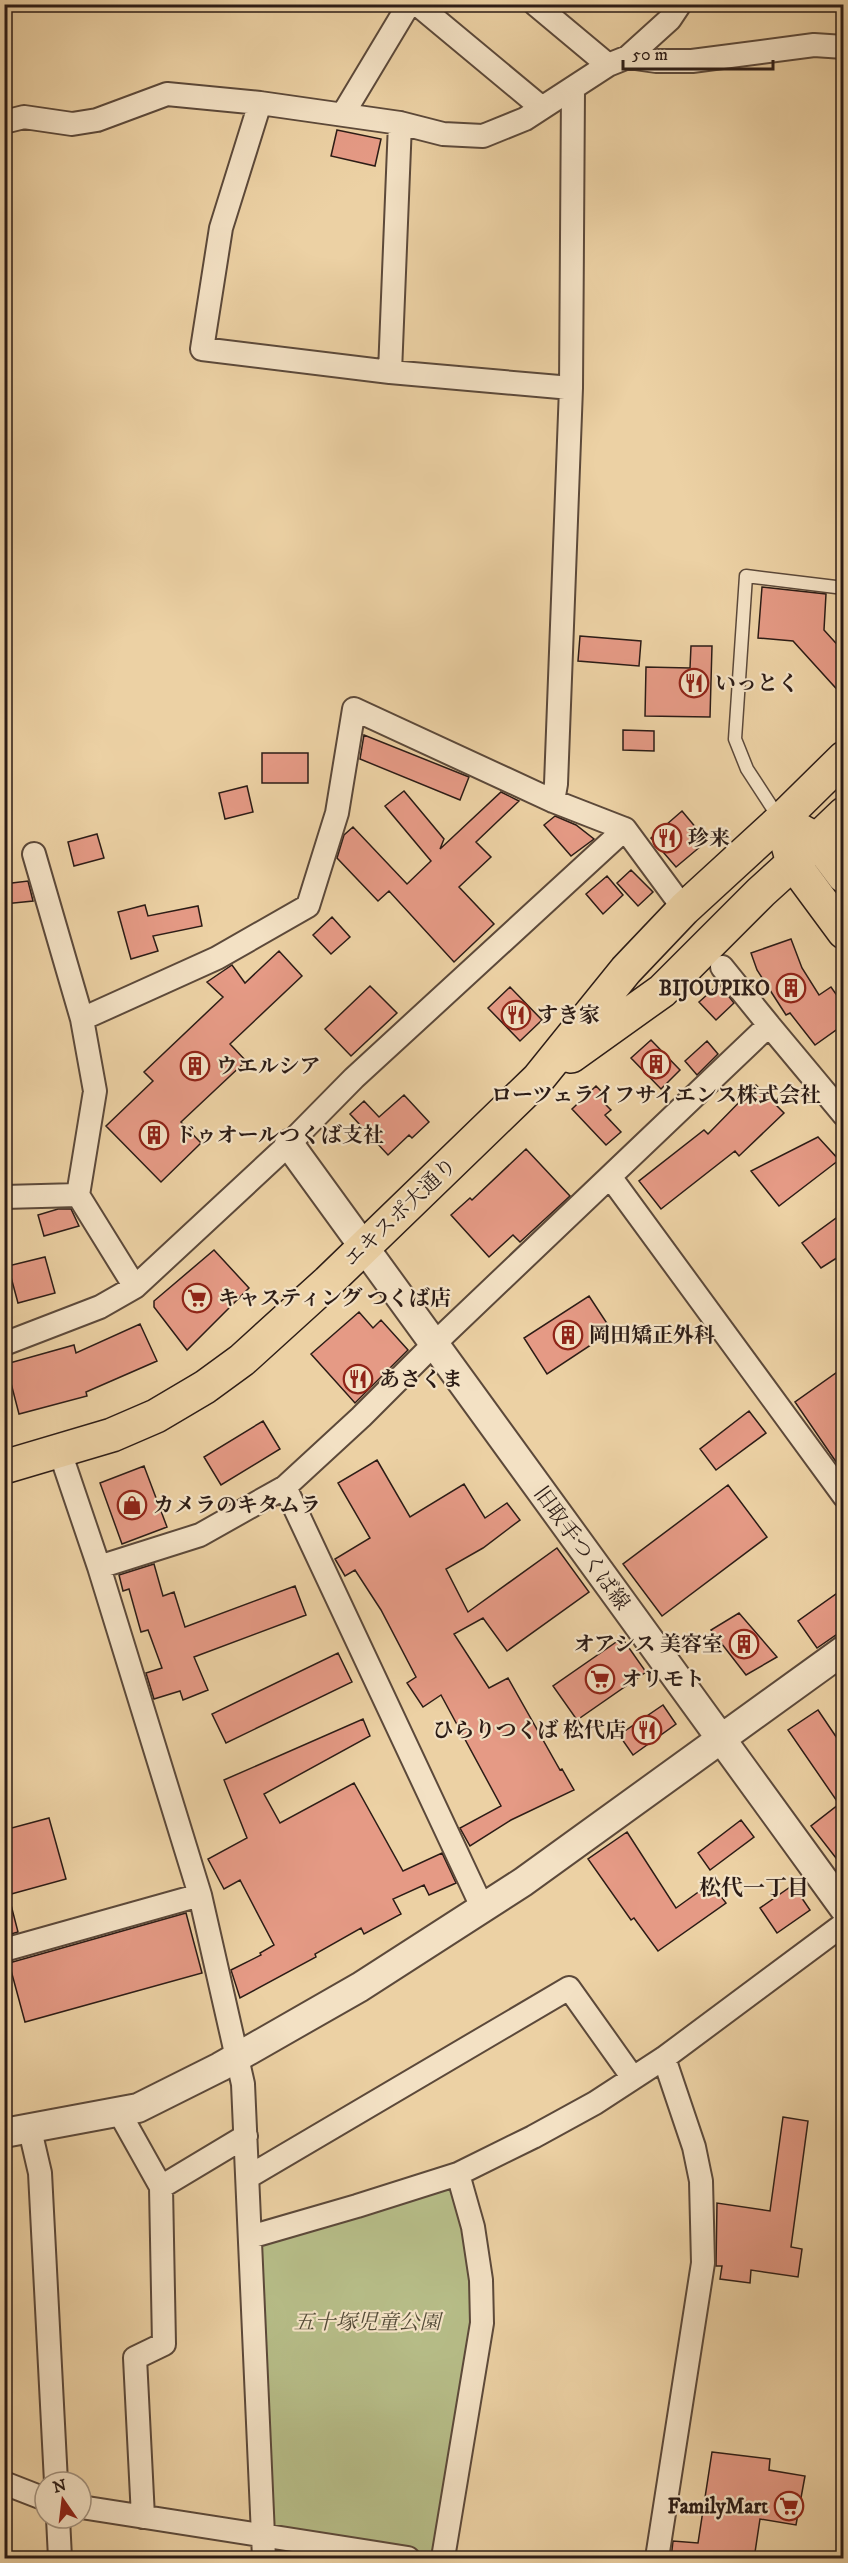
<svg xmlns="http://www.w3.org/2000/svg" width="848" height="2563" font-family="'IM FELL DW Pica','Noto Serif JP',serif">
<style>
.green{fill:#b6bc87;stroke:#716c4e;stroke-width:1.5}
.building{fill:#e59a85;stroke:#2c1c16;stroke-width:1.5}
.lines{fill:none;stroke-linecap:round;stroke-linejoin:round}
.service-casing{stroke:#5c493a;stroke-width:15}
.minor-casing{stroke:#5c493a;stroke-width:26}
.tertiary-casing{stroke:#5c493a;stroke-width:32}
.primary-casing{stroke:#2c1c16;stroke-width:36}
.trunk-casing{stroke:#2c1c16;stroke-width:36}
.service{stroke:#f3e1c4;stroke-width:12}
.minor{stroke:#f3e1c4;stroke-width:22}
.tertiary{stroke:#f3e1c4;stroke-width:28}
.primary{stroke:#ecd1a4;stroke-width:33}
.trunk{stroke:#ecd1a4;stroke-width:33}
.labels{text-anchor:middle;stroke-width:4.5;stroke-linejoin:round;paint-order:stroke}
.poi-label{font-size:21px;font-weight:bold;fill:#2c1c16;stroke:#f3e1c4;text-anchor:start}
.street-label{font-size:21px;fill:#2c1c16;stroke:#f3e1c4}
.park-label{font-size:21px;font-style:italic;fill:#554c38;stroke:#f3e1c4}
.neighbourhood-label{font-size:22px;font-weight:bold;fill:#2c1c16;stroke:#f3e1c4}
</style>
<rect width="100%" height="100%" fill="#ecd1a4"/>
<filter id="stains"><feTurbulence type="fractalNoise" baseFrequency=".00333" numOctaves="4"/><feColorMatrix values="0 0 0 0 .2 0 0 0 0 .09 0 0 0 0 .02 0 0 0 .5 -.17"/></filter>
<radialGradient id="worn" r=".72"><stop offset=".6" stop-color="#630" stop-opacity="0"/><stop offset="1" stop-color="#630" stop-opacity=".3"/></radialGradient>
<path class="green" d="M458,2174L481,2280L443,2558H408L263,2536L250,2237Z"/>
<path class="building" d="M337,130L381,139L375,166L331,156Z
M762,587L826,594L824,630L843,651V696L793,641L758,638Z
M580,636L641,641L639,666L578,661Z
M691,646H712L710,717L645,716L646,667L690,668Z
M623,730L654,731V751L623,750Z
M364,735L469,777L460,800L360,759Z
M262,753H308V783H262Z
M247,786L253,812L225,819L219,793Z
M404,791L444,839L440,849L501,792L519,801L476,842L491,857L459,887L494,924L454,962L389,891L378,901L337,858L344,835L353,827L407,884L431,861L385,806Z
M682,811L707,841L676,867L651,838Z
M555,816L576,825L594,839L571,856L544,825Z
M97,834L104,858L74,866L68,842Z
M631,870L653,892L638,906L617,883Z
M607,876L623,895L603,914L586,894Z
M28,881L33,901L4,904V884Z
M145,905L148,916L198,906L202,926L153,936L158,951L131,959L118,912Z
M332,917L350,937L331,954L313,935Z
M791,939L802,968L819,995L831,987L843,1004V1025L815,1045L790,1013L786,1015L757,970L751,953Z
M279,951L302,976L230,1044L246,1061L181,1122L201,1143L161,1182L106,1126L153,1081L144,1072L223,997L207,982L232,965L245,983Z
M719,984L734,1003L716,1020L699,1002Z
M370,986L397,1013L351,1056L325,1029Z
M510,987L542,1020L520,1041L488,1008Z
M651,1040L680,1070L661,1089L631,1058Z
M707,1041L718,1054L697,1075L685,1061Z
M756,1085L784,1113L739,1156L735,1151L661,1209L639,1181L704,1130L708,1134Z
M596,1086L607,1097L603,1102L611,1110L605,1115L621,1132L606,1145L572,1109Z
M404,1095L429,1122L412,1138L409,1135L388,1155L350,1114L364,1101L379,1117Z
M818,1137L839,1160L779,1206L751,1171Z
M526,1149L570,1196L520,1242L513,1235L489,1257L451,1215L470,1198L472,1200Z
M58,1209H71L79,1226L44,1236L38,1215Z
M843,1213V1254L821,1268L802,1243Z
M214,1250L249,1288L187,1350L154,1307V1301Z
M45,1257L55,1293L18,1303L8,1266Z
M589,1296L612,1331L547,1374L524,1338Z
M359,1312L373,1328L381,1320L408,1350L355,1403L311,1354Z
M140,1324L157,1361L86,1392L87,1396L19,1414L6,1364L74,1345L76,1353Z
M843,1368V1472L795,1402Z
M749,1411L766,1433L716,1470L700,1449Z
M263,1421L280,1449L221,1485L204,1457Z
M377,1460L410,1517L464,1484L485,1518L507,1503L520,1520L483,1548L446,1569L468,1612L557,1548L589,1592L507,1651L483,1618L454,1634L489,1688L508,1678L560,1770L562,1769L574,1790L511,1820L470,1846L460,1828L501,1806L441,1695L423,1707L407,1683L416,1677L381,1610L355,1570L345,1576L335,1559L370,1538L338,1483Z
M144,1466L167,1527L122,1544L100,1483Z
M728,1485L767,1537L662,1616L623,1564Z
M154,1564L163,1596L174,1592L185,1627L295,1586L306,1615L194,1657L208,1690L183,1700L180,1691L154,1699L146,1673L162,1668L148,1630L141,1632L129,1589L123,1591L119,1575Z
M843,1589V1630L817,1648L798,1621Z
M739,1613L777,1657L746,1675L711,1630Z
M622,1638L646,1672L577,1720L553,1686Z
M338,1653L352,1682L226,1743L212,1714Z
M663,1705L676,1724L633,1755L619,1735Z
M818,1710L843,1747V1867L811,1826L839,1804L788,1730Z
M363,1719L370,1736L264,1794L280,1823L354,1783L403,1871L442,1853L456,1883L429,1895L424,1885L393,1899L401,1914L364,1934L361,1928L315,1954L316,1957L240,1998L231,1970L261,1955L260,1953L274,1945L240,1880L224,1889L208,1859L247,1838L224,1780Z
M49,1818L66,1879L4,1896V1830Z
M741,1820L754,1837L710,1870L698,1853Z
M627,1832L676,1908L711,1883L726,1903L658,1951L634,1918L631,1920L588,1859Z
M793,1885L810,1910L777,1933L760,1908Z
M4,1901H10L18,1932L4,1936Z
M186,1913L202,1973L25,2022L9,1963Z
M783,2117L808,2121L791,2247L802,2249L798,2277L751,2270L750,2283L720,2279L722,2266H716L717,2203L770,2211Z
M712,2452L770,2459L769,2470L805,2476L796,2525L760,2519L754,2559H671L673,2541L698,2543Z"/>
<g class="lines">
<g class="service-casing">
<path id="service" d="M779,818L747,769L735,739L746,576L844,588"/>
</g>
<g class="minor-casing">
<path id="minor" d="M417,4L542,108
M535,4L608,65
M628,57L670,19L680,4
M260,103L221,228L202,349L390,372L571,388
M343,114L409,4
M4,122L24,117L72,124L97,120L167,94L260,103L400,123L443,134L483,136L525,119L608,65L628,57L656,61H692L814,45L844,47
M390,372L400,123
M553,801L556,784L571,388L573,90
M34,854L82,1019
M722,967L769,1025
M611,1178L844,1496
M4,1197L78,1195
M135,1287L78,1195L95,1091L82,1019L217,958L308,906L337,813L354,709L553,801L625,829L684,909
M4,1344L100,1307L135,1287L289,1144L354,1078L625,829
M60,1452L99,1567L200,1895L243,2084L264,2558
M285,1487L483,1909
M99,1567L200,1535L285,1487L361,1417L433,1345L769,1025L844,1115
M4,1950L200,1895
M119,2112L161,2187L164,2344L135,2358L143,2517
M30,2130L40,2173L56,2482
M248,2177L569,1988L633,2078
M161,2187L246,2136
M250,2237L357,2206L458,2174L533,2137L595,2103L664,2058L844,1924
M4,2483L45,2499
M81,2507L408,2558
M58,2518L60,2558
M443,2558L482,2323L481,2280L473,2227L458,2174
M657,2558L703,2263L701,2181L694,2147L664,2058"/>
</g>
<g class="tertiary-casing">
<path id="tertiary" d="M289,1144L844,1908
M4,2133L138,2108L220,2067L360,1987L523,1882L844,1650"/>
</g>
<g class="primary-casing">
<path id="primary" d="M571,1056L662,991L761,892L793,863
M4,1467L112,1435L156,1416L205,1387L242,1360L328,1282L538,1079L626,970L684,909L781,820"/>
</g>
<g class="trunk-casing">
<path id="trunk" d="M781,820L793,863L844,932
M781,820L844,758
M781,820L817,840L844,876
M801,855L844,814"/>
</g>
<use href="#service" class="service"/>
<use href="#minor" class="minor"/>
<use href="#tertiary" class="tertiary"/>
<use href="#primary" class="primary"/>
<use href="#trunk" class="trunk"/>
</g>
<defs>
<g id="restaurant-ring" transform="scale(1.5)"><circle r="9.5" fill="#f3e1c4" stroke="#8f2418" stroke-width="1.5"/><path d="M-5-6h1v4h1v-4h1v4h1v-4h1v5L-1.5 .5V6h-2V.5L-5-1ZM5-6V6H3V1.5H1.5Q1.5-4 5-6Z" fill="#8f2418"/></g>
<g id="building-ring" transform="scale(1.5)"><circle r="9.5" fill="#f3e1c4" stroke="#8f2418" stroke-width="1.5"/><path d="M-4-6H4V6H1V3H-1V6H-4ZM-2.5-4.3h1.7v1.8h-1.7ZM.8-4.3h1.7v1.8H.8ZM-2.5-1h1.7V.8h-1.7ZM.8-1h1.7V.8H.8Z" fill="#8f2418"/></g>
<g id="supermarket-ring" transform="scale(1.5)"><circle r="9.5" fill="#f3e1c4" stroke="#8f2418" stroke-width="1.5"/><path d="M-6-5.5h2.5l.6 2H6L4.5 2H-2.5L-4.4-4H-6ZM-1.5 3.2a1.3 1.3 0 1 0 .1 0ZM3 3.2a1.3 1.3 0 1 0 .1 0Z" fill="#8f2418"/></g>
<g id="shop-ring" transform="scale(1.5)"><circle r="9.5" fill="#f3e1c4" stroke="#8f2418" stroke-width="1.5"/><path d="M-5-2.5h2.3a2.7 3.5 0 0 1 5.4 0H5L5.5 6h-11ZM-1.5-2.5h3a1.5 2.3 0 0 0-3 0Z" fill="#8f2418"/></g>
</defs>
<g fill-rule="evenodd">
<use href="#restaurant-ring" x="694" y="683"/>
<use href="#restaurant-ring" x="667" y="838"/>
<use href="#building-ring" x="791" y="988"/>
<use href="#restaurant-ring" x="516" y="1015"/>
<use href="#building-ring" x="656" y="1064"/>
<use href="#building-ring" x="195" y="1066"/>
<use href="#building-ring" x="154" y="1135"/>
<use href="#supermarket-ring" x="197" y="1298"/>
<use href="#building-ring" x="568" y="1335"/>
<use href="#restaurant-ring" x="358" y="1379"/>
<use href="#shop-ring" x="132" y="1505"/>
<use href="#building-ring" x="744" y="1644"/>
<use href="#supermarket-ring" x="600" y="1679"/>
<use href="#restaurant-ring" x="647" y="1730"/>
<use href="#supermarket-ring" x="789" y="2506"/>
</g>
<g class="labels">
<g class="poi-label">
<text x="715" y="690">いっとく</text>
<text x="688" y="845">珍来</text>
<text x="770" y="995" text-anchor="end">BIJOUPIKO</text>
<text x="537" y="1022">すき家</text>
<text x="216" y="1073">ウエルシア</text>
<text x="656" y="1102" text-anchor="middle">ローツェライフサイエンス株式会社</text>
<text x="175" y="1142">ドゥオールつくば支社</text>
<text x="218" y="1305">キャスティング つくば店</text>
<text x="589" y="1342">岡田矯正外科</text>
<text x="379" y="1386">あさくま</text>
<text x="153" y="1512">カメラのキタムラ</text>
<text x="723" y="1651" text-anchor="end">オアシス 美容室</text>
<text x="621" y="1686">オリモト</text>
<text x="626" y="1737" text-anchor="end">ひらりつくば 松代店</text>
<text x="768" y="2513" text-anchor="end">FamilyMart</text>
</g>
<g class="street-label">
<text transform="translate(400 1212) rotate(-44)" y="7">エキスポ大通り</text>
<text transform="translate(582 1548) rotate(54)" y="7">旧取手つくば線</text>
</g>
<g class="park-label">
<text x="367" y="2329">五十塚児童公園</text>
</g>
<g class="neighbourhood-label">
<text x="754" y="1895">松代一丁目</text>
</g>
</g>
<rect width="848" height="2563" fill="none" stroke="#ecd1a4" stroke-width="24"/>
<rect x="6" y="6" width="836" height="2551" fill="none" stroke="#2c1c16" stroke-width="3"/>
<rect x="12" y="12" width="824" height="2539" fill="none" stroke="#2c1c16" stroke-width="1.5"/>
<g transform="translate(63 2500) rotate(346)"><circle r="28" fill="#f3e1c4" stroke="#a3927e" stroke-width="1.5"/>
<path d="M0-4.5L10 22L0 15L-10 22Z" fill="#8f2418"/>
<text y="-9" font-size="16" font-weight="bold" text-anchor="middle" fill="#2c1c16">N</text>
</g>
<path d="M623 60v9h150v-9" fill="none" stroke="#2c1c16" stroke-width="3"/>
<text x="632" y="60" font-size="18" fill="#2c1c16" stroke="#f3e1c4" stroke-width="4.5" paint-order="stroke">50 m</text>
<rect width="100%" height="100%" filter="url(#stains)"/>
<rect width="100%" height="100%" fill="url(#worn)"/>
</svg>
